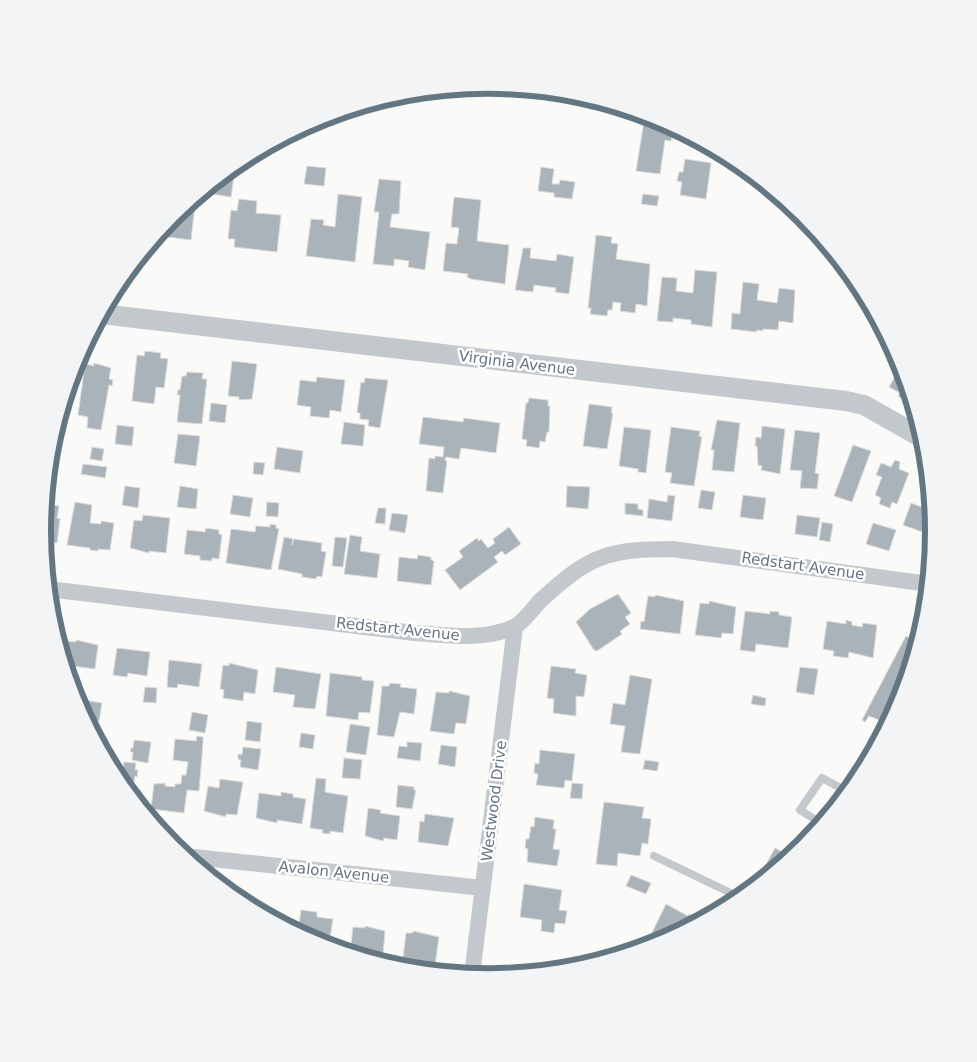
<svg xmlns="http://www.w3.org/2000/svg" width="977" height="1062" font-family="'DejaVu Sans',sans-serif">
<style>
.building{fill:#aab3b9;stroke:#dcdcda}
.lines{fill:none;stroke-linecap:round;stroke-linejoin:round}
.service{stroke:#c3c8cc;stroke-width:8}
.minor{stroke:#c3c8cc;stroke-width:16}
.tertiary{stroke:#c3c8cc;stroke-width:20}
.labels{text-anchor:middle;stroke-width:5;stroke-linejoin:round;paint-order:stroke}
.street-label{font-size:15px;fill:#657683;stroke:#fff}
.rim{fill:none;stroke:#657683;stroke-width:6}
</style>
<rect width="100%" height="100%" fill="#fafaf8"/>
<path class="building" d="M645,115L673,126L671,141L665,140L660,174L636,171Z
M301,128V137H296L295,141L289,140V136H287Z
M685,159L711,163L706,199L680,195L682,182L677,181L679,172H683Z
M307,166L326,168L324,186L304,184Z
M541,167L554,169L552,184H559L560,180L575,182L572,199L554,197V193L538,191Z
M224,174L234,175L231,197L212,194L214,182Z
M379,179L401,181L399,214H392L390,227L430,232L425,270L408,267L409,261L394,259V266L373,264L379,212H374Z
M338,194L362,197L355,262L306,256L311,219L324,220L323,225L335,227Z
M643,194L659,196L657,206L641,204Z
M196,197L191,240L160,236V239L154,238L173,215Z
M454,197L481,200L477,241L509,245L505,284L471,279L467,277L468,274L443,271L446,243L457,244L459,228L451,227Z
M239,199L257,201L256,213L281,215L277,252L234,247L235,239H228L231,210L237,211Z
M596,235L612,237L611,243L618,244L616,259L650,264L647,306L636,304L635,313L620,311L621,303L613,302L612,310H608L607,316L590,314L591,308H588Z
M523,248H531L530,258L556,261L557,254L574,257L569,294L555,292L556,288L534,285L533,292L515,290Z
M695,270L717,272L712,327L691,324V320L673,318V322L657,321L662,277L677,278L676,291L693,293Z
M743,282L759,284L757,300L777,303L779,288L795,290L793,323L779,321L778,330L763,329V331L757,330V332L731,329L732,313L740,314Z
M145,351L161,353L160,358L168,359L164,388L156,387L154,404L132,401L137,355L144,356Z
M232,361L257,364L252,399L239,400V397L228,396Z
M94,363L111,368L109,379L113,380L112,386L109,385L101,430L87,428L88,417L78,415L85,364L94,366Z
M901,366L903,367L913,401L904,396L902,399L898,396L900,393L889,387Z
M187,372L203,373L202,379H207L202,424L177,422L180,395H177L178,390H180L182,376H186Z
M317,377L345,380L341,412L330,410L329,418L310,416L311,407L297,405L300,380L316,382Z
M365,378L388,380L380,428L368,426L369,420L360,419V413H357L361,382L364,383Z
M67,391L61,436L54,435Z
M529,398L548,400V406H550L549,432H547L545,442L540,441L539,448L526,446L527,440L522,439L526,403H528Z
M211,403L227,405L225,423L209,421Z
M589,404L612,407L611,413H613L607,449L583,446Z
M423,417L463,422L464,418L500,423L496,453L461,448L459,459L446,457L445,460L447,461L443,493L426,491L429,458L435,459V456L443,457L444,447L419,444Z
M717,420L740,423L734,472L712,470L714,450H711Z
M344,422L365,425L363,446L341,444Z
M117,425L134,427L132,446L115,444Z
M762,426L785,429L780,474L761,470L762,466L758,465L757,446H755L756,437L761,438Z
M624,427L651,430L646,473L638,472V469L619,466Z
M671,427L700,431L699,437L702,436L694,486L670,483L672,473L665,472Z
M795,430L820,433L815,473L819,474L817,489L800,488L802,471L790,470Z
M178,434L200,436L196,466L174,463Z
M853,445L871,451L852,502L834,496Z
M92,447L104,449L102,461L90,459Z
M277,447L303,451L300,473L274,469Z
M895,460L900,462L899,469L909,473L897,504L892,502L890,508L879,504L881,498L875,495L882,477L876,475L881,463L891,467Z
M254,462L265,463L263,475L253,474Z
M83,464L107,467L105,478L81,474Z
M125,486L140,488L138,508L122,505Z
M180,486L198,489L196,509L177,507Z
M567,486L590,487L588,509L566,507Z
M701,490L715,492L712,510L698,508Z
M233,495L253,498L250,517L230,514Z
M668,495L675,496L672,521L647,518L649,499L667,502Z
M743,495L766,498L763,520L740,517Z
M75,502L92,505L90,523L101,524V521L114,523L110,550L98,549V551L90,550V548L67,545Z
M267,502L279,503L278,517L266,516Z
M625,503L638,504V509L643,510V516L625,514Z
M911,503L932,511L925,533L903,525Z
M46,504L59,506L57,518L60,519L57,543L50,542L49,545H44L43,531Z
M378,508H386L385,524L375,523Z
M392,513L408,515L405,533L389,530Z
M143,515L170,518L166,553L149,551V553L130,548L134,520L142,521Z
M797,515L820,518L817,537L795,534Z
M822,522L833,524L830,542L819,540Z
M873,523L896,530L889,551L866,544Z
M270,524L276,525V528L279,529L271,570L226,563L231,529L255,532L256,526L270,527Z
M509,527L521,544L505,555L502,551L494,557L498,562L460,590L445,570L463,557L459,551L477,538L479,541L481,539L488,548L495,543L493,539Z
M206,528L219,530V534L222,535L219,559L212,558V561L200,560V556L184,554L187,530L205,532Z
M350,535L362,537L360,551L380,554L377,578L344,574Z
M284,537L293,539L292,545L294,539L322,543L321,551L326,552L322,577L317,576L316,579L302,577V574L278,569Z
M335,537L347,538L343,567L332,566Z
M418,555L431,557V560L434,561L431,585L397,581L399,557L417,559Z
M618,594L631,613L625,617L630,624L620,631L622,634L597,651L594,650L576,622L590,609Z
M655,595L684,601L680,634L640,629L641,621L644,622L648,596L655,597Z
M709,601L736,607L733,634L722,633L721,638L695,635L700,603L709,604Z
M745,611L770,614V611L779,612V615L792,617L788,648L756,644L755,652L740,650Z
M846,620L852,622V625L862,627L863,623L877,625L873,658L849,652L848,658L833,656L834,651L823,649L827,621L846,624Z
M916,631L921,633L900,702L889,724L869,716L865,722L862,720L906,636L910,638Z
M76,640L98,645L95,669L73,666L71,679H70L62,652L63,641L76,642Z
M117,648L150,652L147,676L128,673L127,677L113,675Z
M169,660L202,664L199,687L178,684L177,688L167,687Z
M229,663L258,670L255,694L244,692L243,701L223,698L224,690L220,689L223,665L229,666Z
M551,666L576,669L575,673L587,675L584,697L576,696V716L553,713L554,699L547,698Z
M276,667L321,674L315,709L293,707L295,695L273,692Z
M800,667L818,669L814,695L796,692Z
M330,673L362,677V680L374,681L370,713L359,712L358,720L326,716Z
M630,675L652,679L640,754L621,752L625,726L610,724L613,703L625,705Z
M390,683L401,684L400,687L417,689L414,714L400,712L394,737L377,735L382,686H389Z
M145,687L157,688L156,703L143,702Z
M449,691L470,696L466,724L456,723L454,734L430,731L436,692L449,693Z
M753,695L766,698L765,706L751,704Z
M77,699L102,703L99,721L86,719Z
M192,712L208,715L205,733L189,730Z
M247,721L262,723L260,742L245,740Z
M350,724L370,727L366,755L346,752Z
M89,725L99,726L97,740Z
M301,733L315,735L313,749L299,747Z
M197,736L203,737V743L199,791L187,790L184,813L151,809L154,784L165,783V786L175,787V784H181L182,775H186L188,762L173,760L175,739L196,741Z
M134,740L151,742L148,763L132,760L133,752H130L131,748H133Z
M407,742L422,743L420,761L397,758L399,746L407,747Z
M441,745L457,747L455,767L438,764Z
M243,747L261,749L258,770L240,767L241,760L238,759V754L242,755Z
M540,750L575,754L572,781L565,780L564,788L536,785L538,774L534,773L535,763L539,764Z
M344,758L362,760L360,779L342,778Z
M645,760L659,762L657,771L643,769Z
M124,762L136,763L135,770H138L137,777L135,776L132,796L119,780L121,781Z
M316,778L326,779L325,792L348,796L343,833L330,831V834L322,833L323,830L310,828Z
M220,779L243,782L237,815L226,814V817L204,811L208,786L219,788Z
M572,783L583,784L582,799L570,798Z
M398,785L414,787V790H416L412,809L396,807Z
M281,792L293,794V797L306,799L302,824L277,820V823L256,818L259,793L281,796Z
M604,802L644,807L642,818L651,819L648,844L642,843L640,856L618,853L617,866L596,864Z
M368,808L381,810L380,813L400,816L397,840L384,838L383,841L365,836Z
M425,814L454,818L448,846L418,842L420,821L424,822Z
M535,817L554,820L553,829H556L553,849L560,850L557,866L527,862L528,849L525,848L526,839H529L531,826L534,827Z
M775,848L791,857L755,886H754Z
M631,875L651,883L646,894L626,886Z
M524,884L562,890L559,910L567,911L565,924L555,923L554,933L541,931L542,920L520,917Z
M666,904L688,916L689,914L702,920L654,945L648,941Z
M259,908L266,909V911L279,913L278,922L256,910H259Z
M301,910L317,912V917L333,919L329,944L315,942L298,932Z
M365,926L385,931L383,955L369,953V959L350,953L353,927L365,928Z
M413,931L439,937L434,972L405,969L406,958H403L406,933H413Z"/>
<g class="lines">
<path class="service" d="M822,824L800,810L822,778L848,792
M654,856L741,898"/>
<path class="minor" d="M48,589L415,633C448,635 483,641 514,627C524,622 533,608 541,600C589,556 607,549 672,549L929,584
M185,856L483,888
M472,975L515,627"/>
<path class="tertiary" d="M101,314L846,401L864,405L924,439"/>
</g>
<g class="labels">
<g class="street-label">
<text transform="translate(517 363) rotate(7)" y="5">Virginia Avenue</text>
<text transform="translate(803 566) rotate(8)" y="5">Redstart Avenue</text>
<text transform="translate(398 629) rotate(6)" y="5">Redstart Avenue</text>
<text transform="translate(494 801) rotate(-83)" y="5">Westwood Drive</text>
<text transform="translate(334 872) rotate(6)" y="5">Avalon Avenue</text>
</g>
</g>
<path d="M0 0H977V1062H0ZM51 531a437 437 0 1 1 874 0a437 437 0 1 1-874 0Z" fill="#f3f4f5" fill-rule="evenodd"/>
<path class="rim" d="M51 531a437 437 0 1 1 874 0a437 437 0 1 1-874 0Z"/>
</svg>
